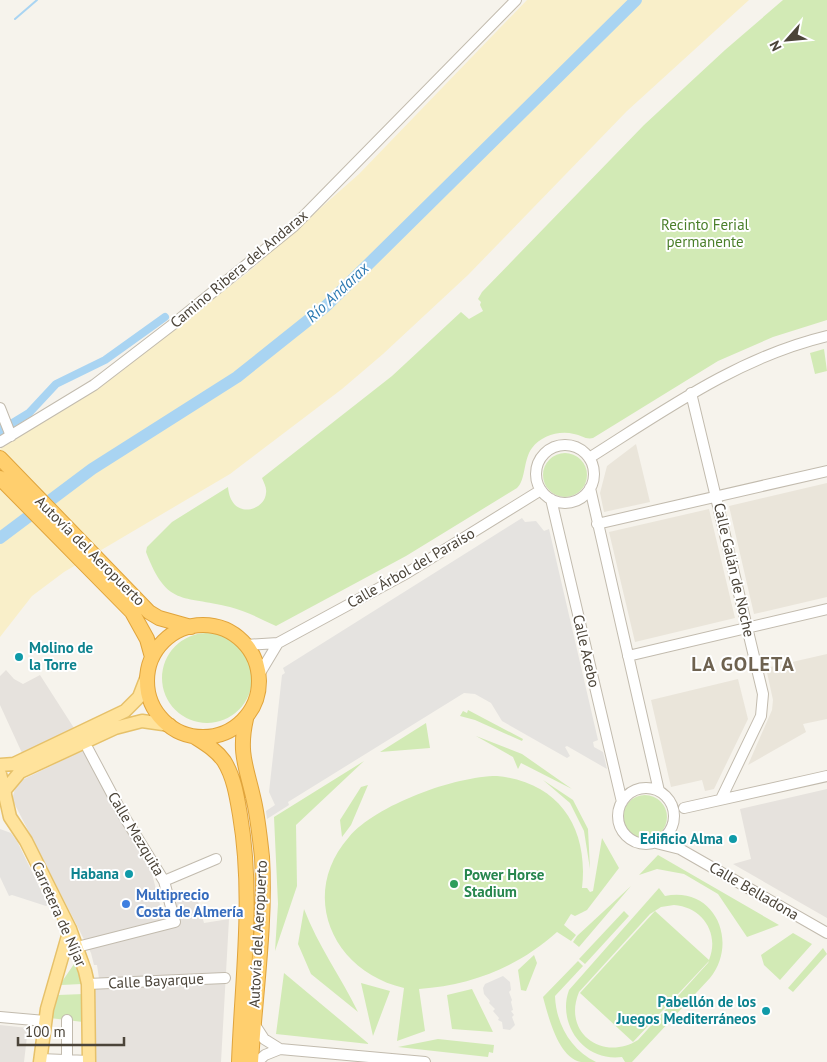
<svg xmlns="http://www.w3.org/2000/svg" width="827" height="1062" font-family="'PT Sans',sans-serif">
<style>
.residential{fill:#eae5da}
.industrial{fill:#e6e2dd}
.green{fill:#d2eab5;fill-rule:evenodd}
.sand{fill:#f9efc9}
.parking{fill:#e5e3e0}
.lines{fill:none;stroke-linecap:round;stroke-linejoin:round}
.stream{stroke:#a9d4f2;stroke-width:2}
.canal{stroke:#a9d4f2;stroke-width:8}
.river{stroke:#a9d4f2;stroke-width:12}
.minor-casing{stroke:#c2bbae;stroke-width:12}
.major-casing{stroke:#e6c16a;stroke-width:15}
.highway-casing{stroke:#e0a43c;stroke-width:16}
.minor{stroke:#fff;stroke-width:10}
.major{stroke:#ffe39c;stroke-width:12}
.highway{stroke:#ffcf6e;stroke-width:14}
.culture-dot{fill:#0f9aa8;stroke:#fff;stroke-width:2}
.leisure-dot{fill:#2e9e5b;stroke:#fff;stroke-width:2}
.shop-dot{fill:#3f7fe0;stroke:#fff;stroke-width:2}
.labels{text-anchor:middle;stroke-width:4;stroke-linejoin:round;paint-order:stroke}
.park-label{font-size:15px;fill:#4a7f2a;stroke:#fff}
.street-label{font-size:15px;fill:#4b4439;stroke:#fff}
.culture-label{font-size:15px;font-weight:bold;fill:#0d838f;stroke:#fff;text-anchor:end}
.leisure-label{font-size:15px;font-weight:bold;fill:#27864d;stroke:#fff;text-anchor:start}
.shop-label{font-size:15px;font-weight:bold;fill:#366cbe;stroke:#fff;text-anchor:start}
.water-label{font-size:16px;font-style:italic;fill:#2e7ab2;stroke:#fff}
.district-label{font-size:20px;font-weight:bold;letter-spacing:1px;fill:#6e6250;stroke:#fff}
</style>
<rect width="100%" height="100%" fill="#f6f3ec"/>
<path class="residential" d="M636,444L650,502L604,512L600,493L607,466Z
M827,483V597L754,614L729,506Z
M709,509L735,618L635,642L609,532Z
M827,654V719L803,724L806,732L748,765L772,710L773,700L766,668Z
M738,679L748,719L714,789L705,791L702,780L671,787L651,700Z"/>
<path class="industrial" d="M6,670L14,679L23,684L40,675L74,728L22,753L0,705V676Z
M86,749L151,870L163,916L177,911L175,903L196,894L204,923L229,919L221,1062H96L94,987L99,978L97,965H94L91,953L12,799L16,786L22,780Z
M827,789V918L733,864L751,859L740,809Z
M0,1025L28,1028L24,1062H0Z"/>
<path class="green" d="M783,0H827V320L773,337L718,361L593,438C586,440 581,435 574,434C559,430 541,436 532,448C523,460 526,480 517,488L406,556L276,626C261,619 246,611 230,607C182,595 167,607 146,552L147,547L172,522L228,487C231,521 265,511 266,493C267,488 264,483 262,478L392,376L461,312L469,319L483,311L480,305L481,302L478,299L482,292L644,125L725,50Z
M824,349L827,371L815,374L810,353Z
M543 475a22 22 0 1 1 44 0a22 22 0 1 1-44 0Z
M162 678a45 45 0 1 1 90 0a45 45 0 1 1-90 0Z
M468,710L523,739L522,741L475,720L460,716L463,711L467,713Z
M426,723L430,748L380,752Z
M476,736L522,754L572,789L521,763L518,769L513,757Z
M364,761L296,825L297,886L275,951L278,904L274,817Z
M497,776C559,782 589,828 582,888H587L590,892L593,891L602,838L619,868L587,910L575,916L571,914L564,925L576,935L571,941L557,932C518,967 472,985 419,989L425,1031L397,1041L404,988C333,972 298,895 349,837C376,805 455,776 497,776Z
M543,780L573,800L588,829L590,869L584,831L570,803Z
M368,785L351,825L342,837L340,820L361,787Z
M623 817a22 22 0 1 1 44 0a22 22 0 1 1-44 0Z
M658,855L779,925L747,937L718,894L684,874L657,869L639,875Z
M631,886L579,947L573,942L577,936Z
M659,888L665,896C715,886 739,942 710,978L632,1062H625L622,1057C582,1062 557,1022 569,990ZM674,905C702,907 720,933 709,960L655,911L580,993L633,1042L709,961L708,963L638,1040C603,1062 562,1033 579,992L650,914L661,907Z
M304,909C318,946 341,977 358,1012L311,974L298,944Z
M624,911L629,916L585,964L579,959Z
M793,933L812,944L780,980L764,965L761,955Z
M823,948L827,954L793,992L788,988Z
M534,955L537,963L526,991L521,990L518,970Z
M578,961L583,966L555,996C556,1024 571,1050 596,1062C591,1062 585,1062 581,1062C558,1058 548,1015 543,997Z
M74,964L78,965L82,984L61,985L58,995L84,994L83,1022L50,1018L57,989Z
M284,973L369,1044L276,1034Z
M361,983L390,991L373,1036Z
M472,989L493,1032L452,1029L447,995Z
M438,1039L494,1045L493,1053L489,1052L488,1057L398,1047Z"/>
<path class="sand" d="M527,0H749L627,111L468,275L383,354L342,389L230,474L64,572L32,596L0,637V449L121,372L135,357L246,274L359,174Z"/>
<path class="parking" d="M522,518L525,522L536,521L544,531L549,529L598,740L593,742L594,747L603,752L607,769L567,746L565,747L570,756L567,758L502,721L491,703L475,694L464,693L288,802L289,805L267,819L266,811L275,805L269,792L282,675L285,673L283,668Z
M0,829L11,833L17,841L48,905L46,906L12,895L9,896L0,877Z
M503,976L510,982L511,990L509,992L512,1000L511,1002L513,1010L511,1011L514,1015L512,1017L515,1025L510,1030L503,1029L502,1022L498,1020L499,1018L493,1011L495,1009L489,1003L490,1001L484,994L483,988L485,984Z"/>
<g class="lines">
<path class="stream" d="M15,19L37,0"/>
<path class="canal" d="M11,424L29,413L56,384L105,360L165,317
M0,432L1,429"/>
<path class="river" d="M0,538L92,469L237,377L326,306L636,0"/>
<g class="minor-casing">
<path id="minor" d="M691,393L763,694L761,716L721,799
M0,408L11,436
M0,442L94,385L176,322L294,226L516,0
M536 474a29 29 0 1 1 58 0a29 29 0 1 1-58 0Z
M589,458C665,410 739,357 827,336
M590,488L659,791
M551,499L622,802
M597,524L827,471
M246,645L278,643L407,573L541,490
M628,656L827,609
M260,673L278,643
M618 816a28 28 0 1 1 56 0a28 28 0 1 1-56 0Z
M684,808L827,776
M656,843L680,849L827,933
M164,881L216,859
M77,947L175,922L164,881L122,813L88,749
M88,984L225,978
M0,1017L45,1021
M253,1022L264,1039L280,1049
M40,1059L89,1061
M67,1062V1020
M257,1062L265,1055L280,1049L425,1062"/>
</g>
<g class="major-casing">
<path id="major" d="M0,765L14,764L125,711L139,697L146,679
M0,774L5,794
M5,790L20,772L115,728L142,721L170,725
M5,795L10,817L26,841L70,929L85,971L88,984L89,1062
M40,1062L47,1009L70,929"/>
</g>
<g class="highway-casing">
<path id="highway" d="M0,458L149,612L159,618L191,627
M0,478L132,612L147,639L152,657
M147 681a56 56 0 1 1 112 0a56 56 0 1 1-112 0Z
M246,719C238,754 247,768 254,801C258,819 260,839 262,857C266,925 255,994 251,1062
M195,737C206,744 216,750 224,761C234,777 237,797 240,815C254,897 242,980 239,1062"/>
</g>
<use href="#minor" class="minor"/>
<use href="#major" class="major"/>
<use href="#highway" class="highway"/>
</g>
<g class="culture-dot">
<circle cx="19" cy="657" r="5"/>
<circle cx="733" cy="839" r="5"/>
<circle cx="129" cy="874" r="5"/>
<circle cx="766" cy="1011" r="5"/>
</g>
<circle class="leisure-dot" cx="454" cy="884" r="5"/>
<circle class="shop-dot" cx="126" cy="904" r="5"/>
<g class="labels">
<g class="park-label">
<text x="705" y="230">Recinto Ferial<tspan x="705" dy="17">permanente</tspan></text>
</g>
<g class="street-label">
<text transform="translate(239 269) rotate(-40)" y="5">Camino Ribera del Andarax</text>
<text transform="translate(90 551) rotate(45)" y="5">Autovía del Aeropuerto</text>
<text transform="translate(411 568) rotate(-30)" y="5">Calle Árbol del Paraíso</text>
<text transform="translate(734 570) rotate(77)" y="5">Calle Galán de Noche</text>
<text transform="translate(586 651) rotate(77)" y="5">Calle Acebo</text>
<text transform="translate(136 834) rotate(59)" y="5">Calle Mezquita</text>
<text transform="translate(754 891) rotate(30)" y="5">Calle Belladona</text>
<text transform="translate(59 914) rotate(66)" y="5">Carretera de Níjar</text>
<text transform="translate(258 934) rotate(-87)" y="5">Autovía del Aeropuerto</text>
<text transform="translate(156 981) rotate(-3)" y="5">Calle Bayarque</text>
</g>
<g class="culture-label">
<text x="29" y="653" text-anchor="start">Molino de<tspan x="29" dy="17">la Torre</tspan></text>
<text x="723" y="844">Edificio Alma</text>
<text x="119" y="879">Habana</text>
<text x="756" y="1007">Pabellón de los<tspan x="756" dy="17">Juegos Mediterráneos</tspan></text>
</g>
<g class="leisure-label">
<text x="464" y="880">Power Horse<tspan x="464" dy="17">Stadium</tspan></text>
</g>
<g class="shop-label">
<text x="136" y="900">Multiprecio<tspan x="136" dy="17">Costa de Almería</tspan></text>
</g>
<g class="water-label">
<text transform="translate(337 292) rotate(-43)" y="6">Río Andarax</text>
</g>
<g class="district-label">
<text x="743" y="671">LA GOLETA</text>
</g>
</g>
<g transform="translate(787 40) rotate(243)" stroke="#ffffff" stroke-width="4" paint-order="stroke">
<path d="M0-4L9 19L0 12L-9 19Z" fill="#4b4439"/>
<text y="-8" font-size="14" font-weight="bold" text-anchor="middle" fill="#4b4439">N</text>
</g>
<path d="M18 1037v8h106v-8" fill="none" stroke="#4b4439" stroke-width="2.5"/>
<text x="25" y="1037" font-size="15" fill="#4b4439" stroke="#ffffff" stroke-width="4" paint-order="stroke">100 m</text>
</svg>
